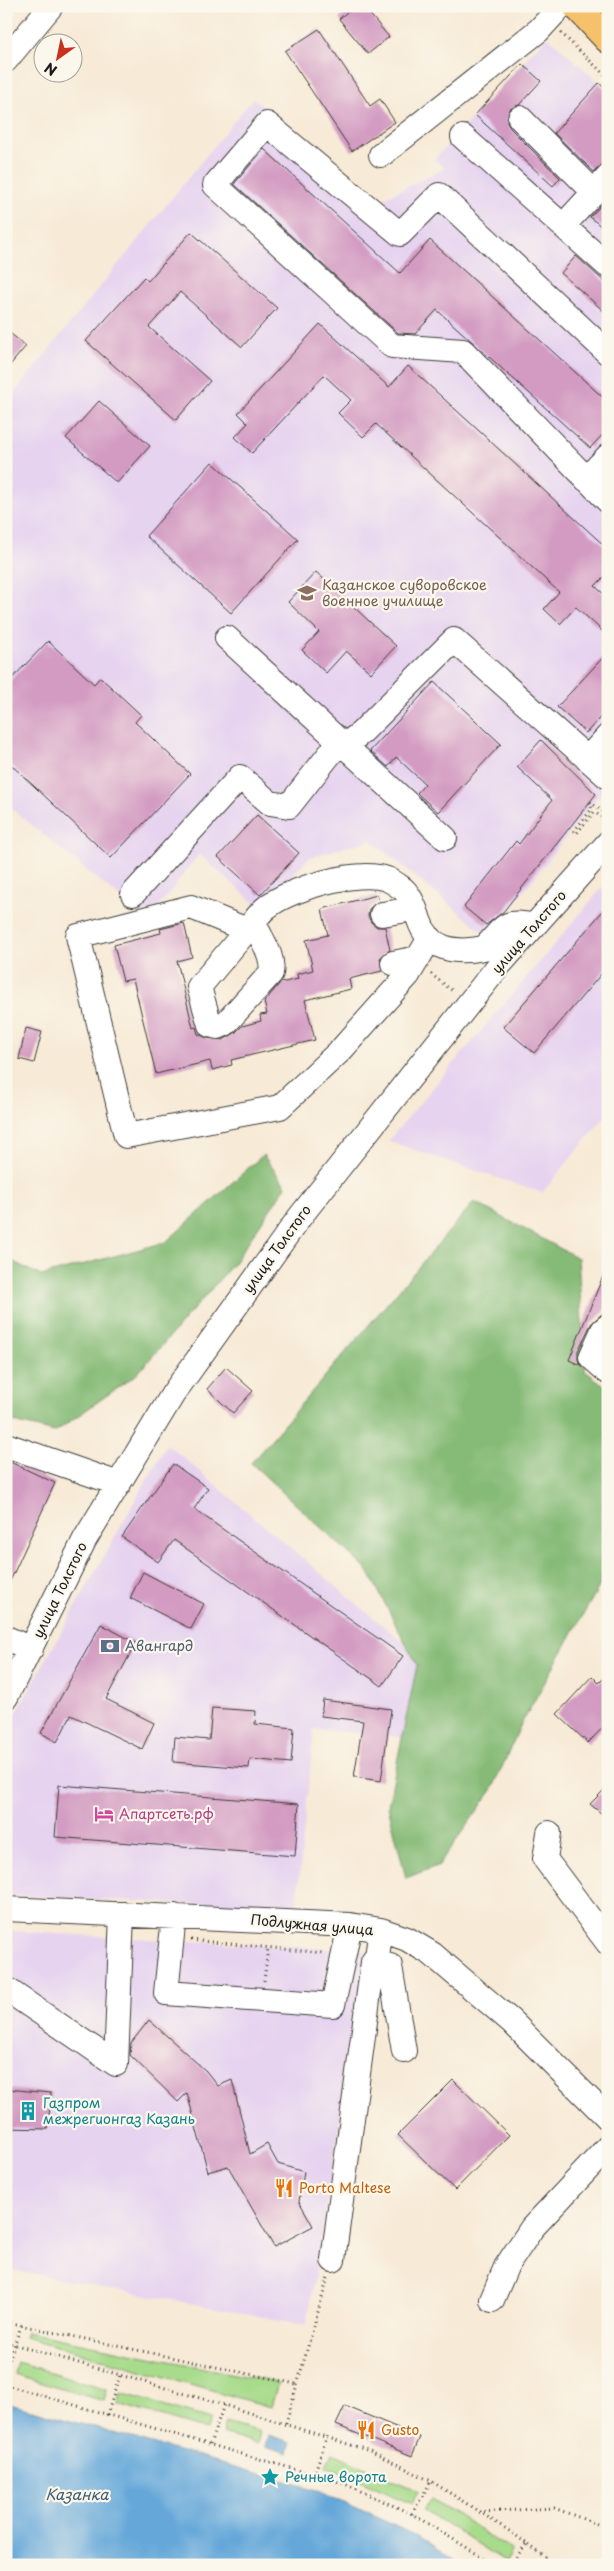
<svg xmlns="http://www.w3.org/2000/svg" width="614" height="2571" font-family="'Playpen Sans',sans-serif">
<style>
.built{fill:#e6d3f0}
.green{fill:#a8db8b;stroke:#627c54}
.forest{fill:#86bb77;stroke:#516c4a}
.water{fill:#65a7d9;stroke:#40627a}
.building{fill:#d39bc2}
.lines{fill:none;stroke-linecap:round;stroke-linejoin:round}
.minor-casing{stroke:#3d3b38;stroke-width:26}
.major-casing{stroke:#3d3b38;stroke-width:30}
.path{stroke:#3d3b38;stroke-width:3;stroke-dasharray:1 4;stroke-linecap:butt}
.minor{stroke:#fff;stroke-width:24}
.major{stroke:#f5c16b;stroke-width:28}
.labels{text-anchor:middle;stroke-width:4.5;stroke-linejoin:round;paint-order:stroke}
.education-label{font-size:14px;fill:#785e54;stroke:#fbf7ec;text-anchor:start}
.street-label{font-size:14px;fill:#1c1c1c;stroke:#fbf7ec}
.service-label{font-size:14px;fill:#4e5e75;stroke:#fbf7ec;text-anchor:start}
.hotel-label{font-size:14px;fill:#b23c85;stroke:#fbf7ec;text-anchor:start}
.culture-label{font-size:14px;fill:#0d838f;stroke:#fbf7ec;text-anchor:start}
.food-label{font-size:14px;fill:#c56008;stroke:#fbf7ec;text-anchor:start}
.water-label{font-size:15px;font-style:italic;fill:#3d5b71;stroke:#fbf7ec}
</style>
<rect width="100%" height="100%" fill="#fbf7ec"/>
<filter id="ink" filterUnits="userSpaceOnUse"><feTurbulence type="fractalNoise" baseFrequency=".02" numOctaves="2"/><feDisplacementMap in="SourceGraphic" scale="10" xChannelSelector="R" yChannelSelector="G"/><feConvolveMatrix kernelMatrix="1 2 1 2 8 2 1 2 1" color-interpolation-filters="sRGB"/></filter>
<filter id="wash" filterUnits="userSpaceOnUse"><feTurbulence type="fractalNoise" baseFrequency=".0096" numOctaves="4" result="noise"/><feDisplacementMap in="SourceGraphic" scale="20" xChannelSelector="R" yChannelSelector="G"/><feGaussianBlur stdDeviation="1.12" result="paint"/><feColorMatrix in="noise" values="0 0 0 0 0 0 0 0 0 0 0 0 0 0 0 0 0 1.4 0 .05"/><feComposite in="paint" operator="in"/></filter>
<g filter="url(#wash)">
<rect width="100%" height="100%" fill="#f7ead6"/>
<path class="built" d="M547,36L608,91V317L470,191L608,318V784L488,936L371,840L310,857L259,907L199,854L156,910L140,914L6,804V403L253,98L376,202L445,168L434,160Z
M608,881V1113L542,1193L388,1141Z
M167,1444L425,1661L409,1738L314,1729L296,1909L6,1895V1731Z
M6,1931L367,1951L307,2325L6,2269Z"/>
<path class="green" d="M27,2332L278,2383L271,2407L25,2337Z
M17,2362L107,2389L104,2401L14,2375Z
M121,2393L211,2419L207,2430L118,2404Z
M225,2422L260,2432L257,2444L222,2434Z
M332,2453L418,2491L412,2504L326,2466Z
M432,2499L512,2550L505,2562L424,2510Z"/>
<path class="forest" d="M263,1155L286,1186L234,1263L137,1374L55,1432L6,1420V1258L41,1276L166,1242Z
M474,1202L578,1258L585,1371L608,1388V1571L521,1724L492,1790L439,1865L406,1878L388,1806L417,1665L368,1571L251,1463Z"/>
<path class="water" d="M6,2403L321,2491L414,2535L459,2565H6Z
M268,2435L291,2442L288,2453L265,2446Z"/>
<g id="blocks">
<path class="building" d="M354,6H363L389,37L368,54L339,19Z
M319,29L370,106L380,99L395,122L352,151L285,51Z
M522,64L541,81L519,105L510,109L507,121L510,128L560,178L553,186L475,115Z
M599,83L608,91V159L594,172L554,133Z
M264,149L400,273L430,240L608,402V429L590,448L437,310L415,334L398,333L234,184Z
M605,201L608,204V232L590,217Z
M191,232L277,308L242,347L180,292L149,327L210,381L176,420L86,341L144,277L148,281Z
M576,256L608,285V315L561,273Z
M320,324L389,387L408,366L608,549V573L595,586L608,598V636L576,607L560,624L544,609L559,592L376,424L363,437L338,413L351,400L324,375L252,453L235,437L248,423L238,413Z
M6,330L26,346L6,370Z
M99,401L150,446L117,483L66,438Z
M212,462L298,539L231,613L146,536Z
M316,572L396,646L371,673L346,651L326,673L302,650L319,632L288,602Z
M48,641L94,684L100,677L141,715L135,722L190,774L111,858L6,760V685Z
M608,652V709L586,733L557,707Z
M434,682L501,744L438,812L417,793L425,784L396,757L388,767L370,751Z
M541,740L596,794L503,912L486,925L464,907L516,841L519,844L552,800L517,767Z
M257,815L299,853L260,895L218,857Z
M377,895L379,901L369,909L368,916L371,922L377,927H385L390,950L380,958L382,971L349,979L351,989L305,1000L315,1040L231,1060L232,1065L212,1070L210,1061L156,1074L133,979L123,981L114,945L161,933L160,929L184,923L192,957L177,961L193,1028L196,1027L198,1034L207,1038L223,1040L235,1033L242,1026L261,1021L260,1015L267,1014L264,1002L280,983L298,979L297,974L313,970L306,940L328,935L322,909Z
M608,905V966L534,1053L503,1027Z
M26,1028L42,1032L34,1063L19,1059Z
M607,1266L608,1303L603,1313L591,1324L578,1351V1359L580,1365L569,1360Z
M226,1367L253,1391L233,1413L207,1389Z
M6,1460L55,1483L6,1590Z
M173,1464L208,1488L194,1509L403,1656L382,1686L174,1540L158,1562L122,1537Z
M143,1572L204,1604L191,1629L130,1598Z
M101,1624L136,1643L106,1699L154,1723L142,1749L71,1715L57,1742L41,1733Z
M608,1674V1722L588,1743L557,1714L592,1676L599,1683Z
M323,1700L391,1709L381,1781L354,1777L363,1721L321,1716Z
M212,1708L256,1711L255,1724L294,1728L291,1763L250,1759L249,1768L173,1762L175,1737L209,1740Z
M59,1785L299,1804L295,1856L55,1837Z
M608,1786V1819L590,1804Z
M149,2020L206,2071L218,2086L232,2080L250,2154L267,2144L278,2164L304,2172L299,2201L313,2226L274,2247L228,2166L208,2172L187,2093L178,2102L130,2055L131,2043Z
M453,2080L509,2135L455,2190L398,2135Z
M6,2089L51,2093L48,2129L6,2128Z
M345,2406L420,2437L412,2456L336,2425Z"/>
</g>
</g>
<g filter="url(#ink)">
<use href="#blocks" fill-opacity="0" stroke="#3d3b38" stroke-width="1"/>
<g class="lines">
<g class="minor-casing">
<path id="minor" d="M6,60L51,6
M520,118L594,192
M463,137L608,266
M381,155L539,30L561,6
M563,226L608,177
M608,353L439,195L400,234L267,124L215,185L392,346L463,351L608,501
M586,479L608,456
M227,638L445,838
M587,759L608,736
M133,894L240,777L270,803L289,806L333,750L345,745L361,733L454,640L608,777
M382,914L415,909
M247,930L259,933C265,945 274,959 271,973L225,1024L218,1027L210,1025L199,987Z
M430,938L408,975L341,1050L280,1107L126,1136L78,936L191,907L247,930C253,923 259,913 267,907C290,888 358,869 387,879C392,881 399,886 403,889C411,896 416,910 419,920C429,950 455,954 484,948C504,929 502,918 534,926
M393,963L418,958
M608,1326L603,1330L591,1357L608,1372
M6,1445L119,1484
M6,1638L31,1649
M6,1697L85,1539L173,1394L299,1218L500,964L608,843
M549,1833L545,1859L608,1943
M6,1909L350,1925L381,1930L407,1939L432,1954L511,2021L608,2118
M174,1916L166,1993L333,2005L350,1925
M373,1962L390,1966L404,2051
M6,1989L116,2064L122,1914
M333,2260L373,1962L377,1956L381,1930
M492,2300L506,2267L532,2228L608,2147"/>
</g>
<g class="major-casing">
<path id="major" d="M577,6L608,39"/>
</g>
<path class="path" d="M561,33L608,78
M590,802L592,809L574,831L577,833L594,812L608,821
M590,802L608,815
M431,974L454,992
M191,1940L324,1953
M264,1981L268,1948
M6,2322L296,2384
M6,2342L224,2405L370,2451L431,2481L511,2532L556,2565
M6,2369L21,2326
M6,2385L345,2484L412,2514L474,2552L491,2565
M107,2415L120,2375
M286,2423L328,2277
M210,2444L224,2405
M314,2475L327,2436
M479,2512L554,2508L608,2528
M412,2514L431,2481
M510,2565L527,2543"/>
<use href="#minor" class="minor"/>
<use href="#major" class="major"/>
</g>
</g>
<defs>
<g id="university-bare" transform="scale(1.5)"><path d="M0-5L7-2L0 1L-7-2ZM-4 1L0 2.5L4 1V4Q0 6-4 4Z" fill="#8d6e63" stroke="#fbf7ec" stroke-width="2.5" paint-order="stroke"/></g>
<g id="bank-bare" transform="scale(1.5)"><path d="M-6-4H6V4H-6ZM0-2.3a2.3 2.3 0 1 0 0 4.6a2.3 2.3 0 1 0 0-4.6Z" fill="#5c6f8a" stroke="#fbf7ec" stroke-width="2.5" paint-order="stroke"/></g>
<g id="hotel-bare" transform="scale(1.5)"><path d="M-6-4.5h1.5V1H6V5H4.5V3h-9V5H-6ZM-4 0a1.8 1.8 0 1 1 3.6 0ZM.5 0V-2.5h3Q6-2.5 6 0Z" fill="#d1479c" stroke="#fbf7ec" stroke-width="2.5" paint-order="stroke"/></g>
<g id="building-bare" transform="scale(1.5)"><path d="M-4-6H4V6H1V3H-1V6H-4ZM-2.5-4.3h1.7v1.8h-1.7ZM.8-4.3h1.7v1.8H.8ZM-2.5-1h1.7V.8h-1.7ZM.8-1h1.7V.8H.8Z" fill="#0f9aa8" stroke="#fbf7ec" stroke-width="2.5" paint-order="stroke"/></g>
<g id="restaurant-bare" transform="scale(1.5)"><path d="M-5-6h1v4h1v-4h1v4h1v-4h1v5L-1.5 .5V6h-2V.5L-5-1ZM5-6V6H3V1.5H1.5Q1.5-4 5-6Z" fill="#e8710a" stroke="#fbf7ec" stroke-width="2.5" paint-order="stroke"/></g>
<g id="sight-bare" transform="scale(1.5)"><path d="M0-6L1.8-2.2L6-1.7L2.9 1.2L3.7 5.4L0 3.3L-3.7 5.4L-2.9 1.2L-6-1.7L-1.8-2.2Z" fill="#0f9aa8" stroke="#fbf7ec" stroke-width="2.5" paint-order="stroke"/></g>
</defs>
<g fill-rule="evenodd">
<use href="#university-bare" x="307" y="593"/>
<use href="#bank-bare" x="110" y="1646"/>
<use href="#hotel-bare" x="104" y="1814"/>
<use href="#building-bare" x="28" y="2111"/>
<use href="#restaurant-bare" x="284" y="2188"/>
<use href="#restaurant-bare" x="366" y="2430"/>
<use href="#sight-bare" x="270" y="2477"/>
</g>
<g class="labels">
<g class="education-label">
<text x="322" y="590">Казанское суворовское<tspan x="322" dy="16">военное училище</tspan></text>
</g>
<g class="street-label">
<text transform="translate(529 932) rotate(-49)" y="5">улица Толстого</text>
<text transform="translate(277 1249) rotate(-54)" y="5">улица Толстого</text>
<text transform="translate(60 1590) rotate(-64)" y="5">улица Толстого</text>
<text transform="translate(312 1925) rotate(5)" y="5">Подлужная улица</text>
</g>
<g class="service-label">
<text x="125" y="1651">Авангард</text>
</g>
<g class="hotel-label">
<text x="119" y="1819">Апартсеть.рф</text>
</g>
<g class="culture-label">
<text x="43" y="2108">Газпром<tspan x="43" dy="16">межрегионгаз Казань</tspan></text>
<text x="285" y="2482">Речные ворота</text>
</g>
<g class="food-label">
<text x="299" y="2193">Porto Maltese</text>
<text x="381" y="2435">Gusto</text>
</g>
<g class="water-label">
<text x="77" y="2500">Казанка</text>
</g>
</g>
<rect width="614" height="2571" fill="none" stroke="#fbf7ec" stroke-width="25"/>
<g transform="translate(58 58) rotate(213)"><circle r="24" fill="#fbf7ec" stroke="#a29f99"/>
<path d="M0-4L9 19L0 12L-9 19Z" fill="#c8321e"/>
<text y="-8" font-size="14" font-weight="bold" text-anchor="middle" fill="#1c1c1c">N</text>
</g>
</svg>
